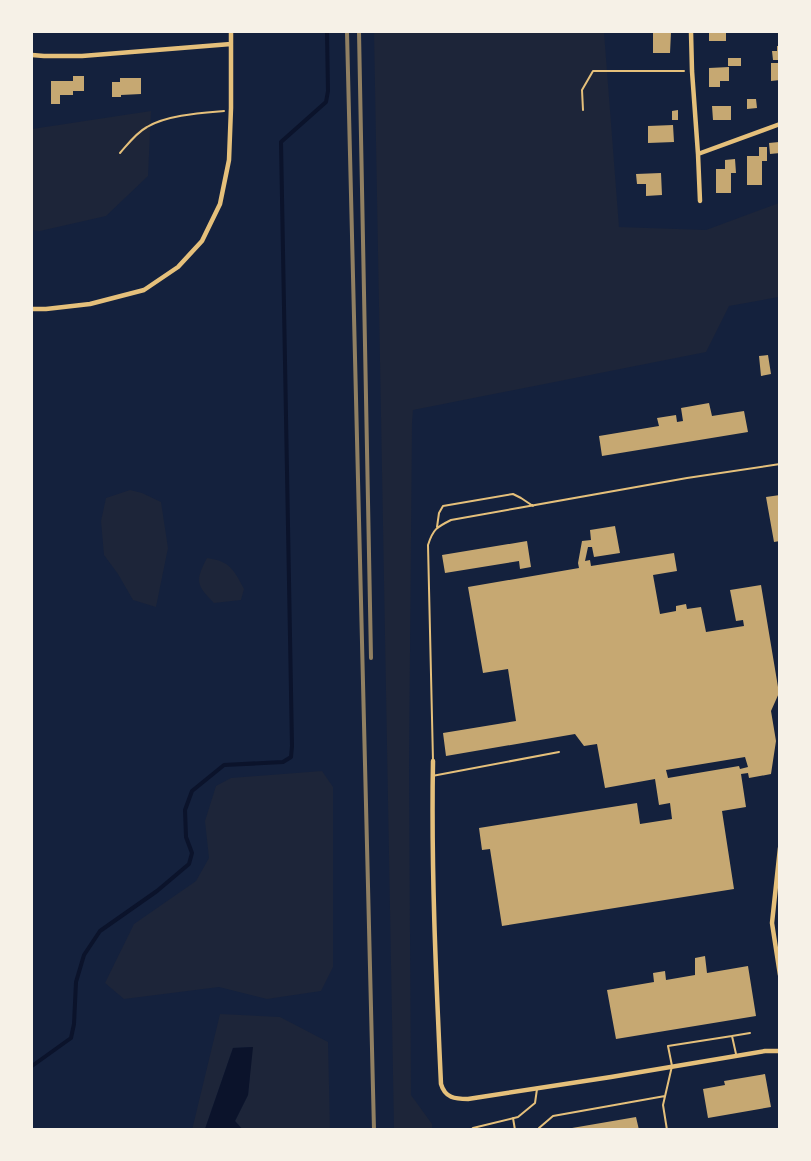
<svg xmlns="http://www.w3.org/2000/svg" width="811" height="1161" font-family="Signika,sans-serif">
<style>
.green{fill:#1d2539}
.water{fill:#0b132b}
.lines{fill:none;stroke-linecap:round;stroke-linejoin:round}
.stream{stroke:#0b132b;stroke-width:4}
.building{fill:#c6a872;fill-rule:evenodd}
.path{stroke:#e5c07b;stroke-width:2}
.service{stroke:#e5c07b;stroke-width:2}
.minor{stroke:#e5c07b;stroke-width:4.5}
.rail{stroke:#918062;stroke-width:4}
</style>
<rect width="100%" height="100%" fill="#14213d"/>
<path class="green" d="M374,32H604L619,227L706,230L779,203V297L729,306L706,352L413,410L412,423L409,768L411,1095L432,1124V1129H394Z
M151,111L148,176L106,216L40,231L32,230V129Z
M130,490L142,493L161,502L168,548L156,607L133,600L118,574L104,555L101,521L106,498Z
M207,558C230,561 234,570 244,589L241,600L214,603C196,585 195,581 207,558Z
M322,771L333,787V967L321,991L267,999L219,987L124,999L105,983L134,924L196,881L209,858L205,821L216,786L231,778Z
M220,1014L280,1017L328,1042L330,1129H242L235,1121L248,1095L252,1047L233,1048L205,1129L192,1130Z"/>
<path class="water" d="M253,1047L248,1095L235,1121L242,1129H205L233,1048Z"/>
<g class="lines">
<path class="stream" d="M32,1066L71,1038L74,1024L76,982L84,955L100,931L157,891L189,864L192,853L186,837L185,810L192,791L224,765L283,762L291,757L292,746L281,142L326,102L328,91L327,32"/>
</g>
<path class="building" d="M653,32H671L670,53H653Z
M709,32H726V41H709Z
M777,46H780V60H773L772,51H777Z
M728,58H741V66H728Z
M771,63H780V80L771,81Z
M729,67V81H720V87H709V68Z
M73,76H84V91H73V95H60V104H51V81H73Z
M120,78H141V94L121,95V97H112V82H120Z
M747,99H756L757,108L747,109Z
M712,106H731V120H713Z
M678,110V120H672V111Z
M673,125L674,142L648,143V126Z
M779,142L780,153L770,154L769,143Z
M759,147H767V161H762V185H747V156H759Z
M735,159L736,173H731V193H716V169H725V160Z
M661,173L662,195L646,196V184H637L636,174Z
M768,355L771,374L761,376L759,356Z
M709,403L712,416L744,411L748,432L602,456L599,436L659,426L657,418L676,415L677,422L683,421L681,408Z
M780,495V541L774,542L766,497Z
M615,526L620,553L594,557L592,547H588L585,561L590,560L591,566L674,553L677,571L653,575L660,614L676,611V606L686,604L687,609L701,607L706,632L744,626L743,620L736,621L730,590L761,585L779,693L771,711L776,741L771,774L749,778L748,773L741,774L746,807L722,811L734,889L502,926L490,849L482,850L479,828L637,803L640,824L672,819L670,803L659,805L655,779L605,788L597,744L584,746L575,734L446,756L443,733L516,721L508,669L483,673L468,587L579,568L578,563L582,541L591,540L590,530ZM745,757L748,767L740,769L739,766L668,778L666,770Z
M527,541L531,567L520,569L519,561L445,573L442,555Z
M705,956L707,973L748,966L756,1016L616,1039L607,990L654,982L653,973L665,971L666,980L695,975V958Z
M765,1074L771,1107L708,1118L703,1089L725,1085L724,1081Z
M636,1117L639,1130H572V1128Z"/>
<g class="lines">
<path class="path" d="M583,110L582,90L593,71H684
M120,153C128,144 136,133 147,127C167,115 201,113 224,111"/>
<path class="service" d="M437,527L439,513L443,506L513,494L521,498L533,506
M433,761L428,545C433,529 437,527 451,520L687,478L780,464
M432,776L559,752
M732,1036L750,1033
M513,1118L515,1130
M471,1130L473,1128L518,1117L535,1103L537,1089
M539,1130V1128L553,1116L665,1096
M667,1130L663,1105L672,1066L668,1046L732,1036L736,1054"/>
<path class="minor" d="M691,32L692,71L698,154
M32,55L44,56H82L231,44
M700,201L698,154L780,124
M32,309H46L90,304L144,290L178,267L202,241L220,204L229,160L231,108V32
M433,761C431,869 436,977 441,1084C445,1098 455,1099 468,1099L611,1077L765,1051H780
M780,848L772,923L780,975"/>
<path class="rail" d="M347,32L374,1130
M359,32L371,658"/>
</g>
<rect width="811" height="1161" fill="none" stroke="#f6f1e7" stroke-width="66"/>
</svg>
